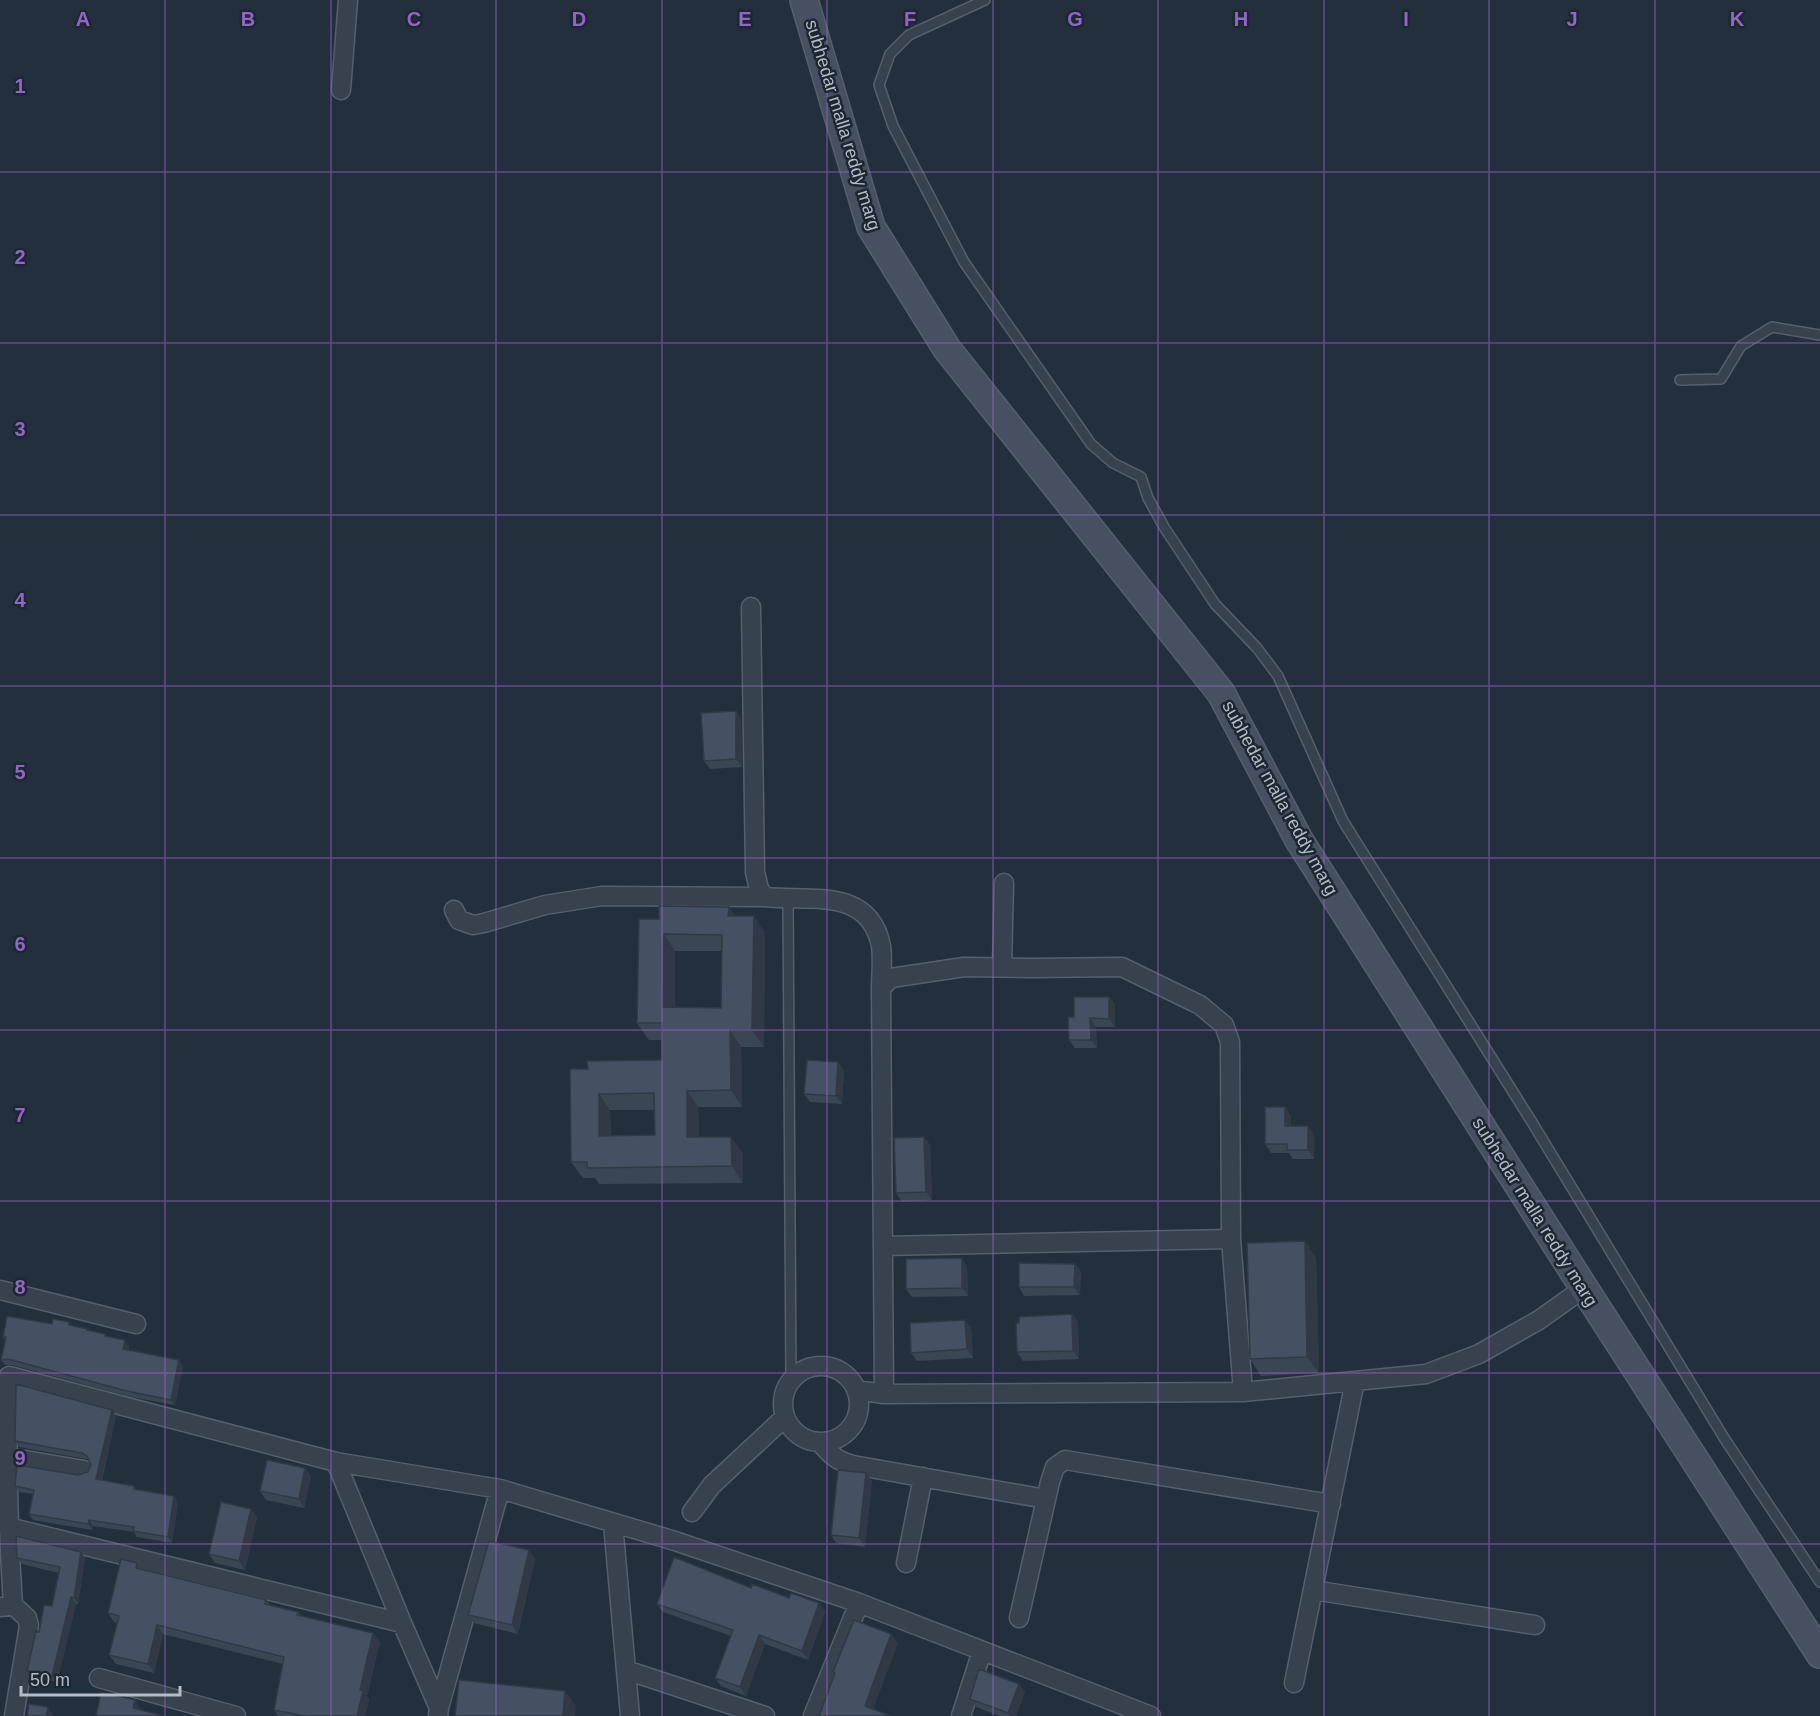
<svg xmlns="http://www.w3.org/2000/svg" width="1820" height="1716" font-family="Arial,sans-serif">
<style>
.lines{fill:none;stroke-linecap:round;stroke-linejoin:round}
.service-casing{stroke:#565f6c;stroke-width:12}
.minor-casing{stroke:#565f6c;stroke-width:21}
.secondary-casing{stroke:#565f6c;stroke-width:30}
.service{stroke:#38414e;stroke-width:9}
.minor{stroke:#38414e;stroke-width:18}
.secondary{stroke:#465061;stroke-width:27}
.wall{fill:#3b4654;fill-rule:evenodd}
.shaded-wall{fill:#303945}
.building{fill:#455162;stroke:#303945;stroke-width:1.5;fill-rule:evenodd}
.grid{fill:none;stroke:#9266c3;stroke-width:1.5;stroke-opacity:0.55}
.labels{text-anchor:middle;stroke-width:5;stroke-linejoin:round;paint-order:stroke}
.street-label{font-size:18px;fill:#b4bcc9;stroke:#1d2633}
.grid-label{font-size:20px;text-anchor:middle;font-weight:bold;fill:#9266c3;stroke:#1d2633;stroke-width:5;stroke-linejoin:round;paint-order:stroke}
</style>
<rect width="100%" height="100%" fill="#242f3e"/>
<g class="lines">
<g class="service-casing">
<path id="service" d="M985,0L909,35L890,54L879,85L893,126L964,262L1091,444L1113,463L1141,477L1148,498L1164,527L1215,604L1257,648L1278,676L1343,821L1530,1119L1726,1441L1820,1582
M1680,380L1721,379L1741,346L1772,327L1820,335
M788,898L791,1379"/>
</g>
<g class="minor-casing">
<path id="minor" d="M341,90L348,0
M751,607L755,872L759,889L765,897C809,902 869,886 881,946C883,959 881,975 881,988
M454,910L459,920L473,925L484,923L545,905L602,896L765,897
M1002,967L1004,883
M883,1246L1231,1239
M0,1290L136,1324
M783 1404a38 38 0 1 1 76 0a38 38 0 1 1-76 0Z
M856,1390L884,1394L1243,1392L1426,1374L1479,1354L1539,1320L1584,1288
M884,1394L881,988L891,978L964,967L1031,968L1122,967L1200,1005L1224,1025L1230,1042L1231,1239L1243,1392
M820,1442C830,1455 837,1461 853,1465L1046,1499
M8,1457L84,1470
M336,1462L402,1623L439,1708L438,1716
M692,1512L712,1485L785,1417
M613,1523L630,1716
M8,1527L402,1623
M906,1563L923,1477
M1313,1590L1535,1625
M13,1605L27,1618L29,1626L14,1716
M0,1607L13,1605C8,1529 6,1453 9,1376L336,1462L500,1489L675,1541L859,1603L1151,1716
M1019,1618L1050,1482L1055,1467L1065,1460L1331,1504
M626,1670L765,1716
M99,1678L236,1716
M1294,1683L1355,1381
M439,1708L500,1489
M813,1716L859,1603
M961,1716L982,1651"/>
</g>
<g class="secondary-casing">
<path id="secondary" d="M804,0L871,227L947,349L1221,693L1299,840L1584,1288L1820,1654"/>
</g>
<use href="#service" class="service"/>
<use href="#minor" class="minor"/>
<use href="#secondary" class="secondary"/>
</g>
<path class="wall" d="M736,711L741,719L742,767L710,769L704,761Z
M735,916L765,933L764,1047H741L742,1107H698L699,1137L743,1153V1183L599,1184L595,1178H583L571,1162L588,1069L662,1060V1040H649L637,1023L659,919ZM675,951H722L721,1008L675,1007ZM610,1110H654L655,1135L611,1136Z
M1109,997L1115,1005V1027H1096L1097,1048H1075L1069,1040L1074,1017Z
M838,1062L844,1071L842,1104L810,1102L804,1094Z
M1285,1107L1291,1116V1126L1314,1134V1159H1293L1289,1153H1271L1265,1144Z
M924,1137L930,1145L932,1200L902,1202L896,1193Z
M1305,1241L1316,1258L1319,1373L1261,1376L1250,1359Z
M962,1258L967,1267L968,1296L912,1297L906,1289Z
M1075,1264L1081,1272L1080,1295L1024,1296L1019,1287Z
M1072,1314L1078,1322L1079,1359L1023,1361L1017,1352Z
M52,1324L71,1325L88,1329L89,1331L105,1334L107,1336L129,1346L128,1350L183,1366L175,1405L131,1397L12,1365H5L1,1360L5,1340L3,1337Z
M971,1328L973,1358L917,1361L911,1353Z
M116,1416L102,1480L134,1486L137,1490L174,1496L178,1502L172,1543L137,1537L134,1532L93,1526L92,1530L33,1520L29,1514L33,1494L19,1492L15,1486L78,1475L88,1472L91,1465L89,1460L86,1459L19,1447L15,1441Z
M305,1468L311,1477L304,1508L266,1500L260,1491Z
M866,1473L872,1481L865,1547L836,1543L831,1535Z
M251,1509L257,1517L245,1570L215,1563L209,1554Z
M81,1552L85,1558L78,1604H76L57,1682L32,1677L27,1671L39,1632L52,1606L59,1573L22,1564L17,1558Z
M535,1559L518,1634L474,1623L468,1615Z
M141,1569L266,1600L270,1605L298,1612L301,1616L373,1633L380,1642L367,1696L369,1700L365,1716H278L274,1710L283,1664L163,1634L154,1673L116,1664L109,1655L117,1623L114,1622L108,1613Z
M751,1588L789,1598L819,1603L825,1612L808,1660L765,1644L746,1696L721,1686L715,1678L731,1636L663,1612L657,1604Z
M1025,1692L1016,1716H1000L976,1707L970,1699Z"/>
<path class="shaded-wall" d="M736,711L741,719L742,767L736,759Z
M729,907L740,923L728,916Z
M754,916L765,933L764,1047L752,1030Z
M664,934L675,951V1023L663,1007Z
M1109,997L1115,1005V1027L1109,1019Z
M1090,1018L1096,1027L1097,1048L1091,1040Z
M730,1030L741,1047L742,1107L731,1090Z
M838,1062L844,1071L842,1104L836,1096Z
M687,1091L698,1107L699,1154L687,1137Z
M599,1094L610,1110L611,1153L599,1136Z
M1285,1107L1291,1116V1134L1285,1126Z
M1308,1126L1314,1134V1159L1308,1150Z
M731,1137L743,1153V1183L732,1166Z
M924,1137L930,1145L932,1200L926,1192Z
M1305,1241L1316,1258L1319,1373L1307,1357Z
M962,1258L967,1267L968,1296L962,1288Z
M1075,1264L1081,1272L1080,1295L1074,1287Z
M1072,1314L1078,1322L1079,1359L1073,1351Z
M965,1320L971,1328L973,1358L967,1349Z
M125,1340L129,1346L127,1354L123,1349Z
M179,1360L183,1366L175,1405L171,1400Z
M112,1410L116,1416L100,1485L96,1479Z
M305,1468L311,1477L304,1508L299,1499Z
M866,1473L872,1481L865,1547L859,1538Z
M174,1496L178,1502L172,1543L168,1537Z
M251,1509L257,1517L245,1570L239,1561Z
M89,1520L93,1526L92,1530L88,1524Z
M529,1550L535,1559L518,1634L512,1625Z
M81,1552L85,1558L78,1604L74,1598Z
M71,1597L76,1604L57,1682L52,1676Z
M819,1603L825,1612L808,1660L802,1651Z
M157,1625L163,1634L154,1673L148,1664Z
M373,1633L380,1642L367,1696L369,1700L365,1716H357L360,1690Z
M891,1634L898,1643L871,1715L865,1706Z
M759,1635L765,1644L746,1696L740,1687Z
M1019,1684L1025,1692L1016,1716H1010L1008,1713Z
M565,1691L576,1706L575,1716H563Z
M135,1700L141,1709L139,1716L133,1708Z
M48,1707L54,1716H46Z"/>
<path class="building" d="M736,711V759L704,761L701,713Z
M659,906L729,907L728,916H754L752,1030H730L731,1090L687,1091V1137H731L732,1166L587,1168V1162H571L570,1069H588L587,1061L662,1060V1023H637L639,919H659ZM664,934L722,935L721,1008L663,1007ZM654,1093L655,1135L599,1136V1094Z
M1074,997H1109V1019L1090,1018L1091,1040H1069L1068,1017H1074Z
M807,1060L838,1062L836,1096L804,1094Z
M1265,1107H1285V1126H1308V1150H1287V1144H1265Z
M924,1137L926,1192L896,1193L894,1138Z
M1305,1241L1307,1357L1250,1359L1247,1243Z
M962,1258V1288L906,1289V1259Z
M1019,1263L1075,1264L1074,1287H1019Z
M1072,1314L1073,1351L1017,1352L1016,1323H1019V1317Z
M7,1316L52,1324L53,1319L69,1322V1325L88,1329L87,1330L105,1334V1336L125,1340L123,1349L179,1360L171,1400L127,1391L8,1359L1,1360L6,1337H3Z
M965,1320L967,1349L911,1353L910,1323Z
M16,1384L112,1410L96,1479L134,1486V1489L174,1496L168,1537L133,1531L134,1527L89,1520L88,1524L29,1514L34,1490L15,1486L17,1465L78,1475L88,1472L91,1465L87,1456L82,1453L15,1441Z
M267,1460L305,1468L299,1499L260,1491Z
M838,1470L866,1473L859,1538L831,1535Z
M221,1502L251,1509L239,1561L209,1554Z
M16,1536L81,1552L74,1598L71,1597L52,1676L27,1671L36,1631L39,1632L44,1605L52,1606L60,1567L17,1558Z
M489,1541L529,1550L512,1625L468,1615Z
M674,1557L751,1588L752,1584L789,1598L791,1593L819,1603L802,1651L759,1635L740,1687L715,1678L733,1630L657,1604Z
M121,1559L137,1563L136,1568L266,1600L265,1604L298,1612L297,1615L373,1633L360,1690L363,1691L357,1716H305L274,1710L284,1657L157,1625L148,1664L109,1655L119,1616L108,1613Z
M854,1620L891,1634L865,1706L891,1716H819L835,1673L833,1672Z
M979,1669L1019,1684L1008,1713L970,1699Z
M459,1680L565,1691L563,1716H455Z
M101,1692L135,1700L133,1708L164,1716H96Z
M29,1704L48,1707L46,1716H27Z"/>
<path class="grid" d="M165,0V1716M331,0V1716M496,0V1716M662,0V1716M827,0V1716M993,0V1716M1158,0V1716M1324,0V1716M1489,0V1716M1655,0V1716M0,172H1820M0,343H1820M0,515H1820M0,686H1820M0,858H1820M0,1030H1820M0,1201H1820M0,1373H1820M0,1544H1820"/>
<g class="labels">
<g class="street-label">
<text transform="translate(843 125) rotate(73)" y="6">subhedar malla reddy marg</text>
<text transform="translate(1280 798) rotate(61)" y="6">subhedar malla reddy marg</text>
<text transform="translate(1535 1212) rotate(58)" y="6">subhedar malla reddy marg</text>
</g>
</g>
<g class="grid-label">
<text x="83" y="26">A</text>
<text x="248" y="26">B</text>
<text x="414" y="26">C</text>
<text x="579" y="26">D</text>
<text x="745" y="26">E</text>
<text x="910" y="26">F</text>
<text x="1075" y="26">G</text>
<text x="1241" y="26">H</text>
<text x="1406" y="26">I</text>
<text x="1572" y="26">J</text>
<text x="1737" y="26">K</text>
<text x="20" y="93">1</text>
<text x="20" y="264">2</text>
<text x="20" y="436">3</text>
<text x="20" y="607">4</text>
<text x="20" y="779">5</text>
<text x="20" y="951">6</text>
<text x="20" y="1122">7</text>
<text x="20" y="1294">8</text>
<text x="20" y="1465">9</text>
</g>
<path d="M21 1686v9h159v-9" fill="none" stroke="#b4bcc9" stroke-width="3"/>
<text x="30" y="1686" font-size="18" fill="#b4bcc9" stroke="#1d2633" stroke-width="4.5" paint-order="stroke">50 m</text>
</svg>
